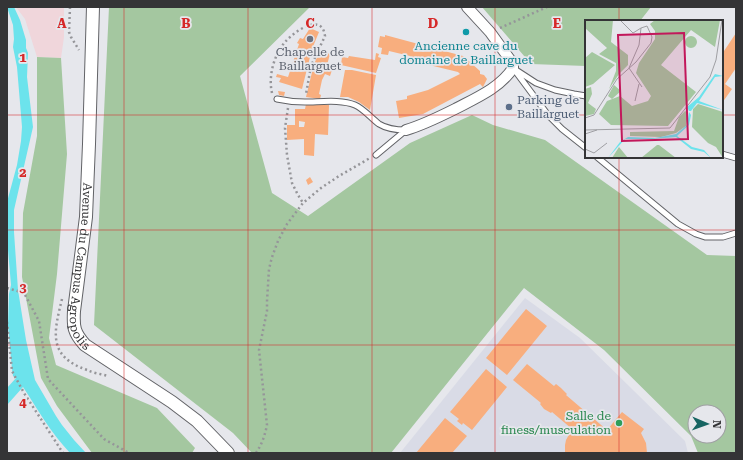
<svg xmlns="http://www.w3.org/2000/svg" width="743" height="460" font-family="'Roboto Serif',serif">
<style>
.built{fill:#d9dbe6}
.industrial{fill:#f0d6db}
.green{fill:#a4c7a0;fill-rule:evenodd}
.water{fill:#6ce3ec}
.building{fill:#f8ae7e;fill-rule:evenodd}
.lines{fill:none;stroke-linecap:round;stroke-linejoin:round}
.service-casing{stroke:#626367;stroke-width:7}
.minor-casing{stroke:#626367;stroke-width:12}
.tertiary-casing{stroke:#626367;stroke-width:14}
.path{stroke:#959599;stroke-width:2.5;stroke-dasharray:2 3;stroke-linecap:butt}
.service{stroke:#fff;stroke-width:5}
.minor{stroke:#fff;stroke-width:10}
.tertiary{stroke:#fff;stroke-width:12}
.grid{fill:none;stroke:#d62828;stroke-width:1;stroke-opacity:0.55}
.culture-dot{fill:#0f9aa8;stroke:#e6e7ec;stroke-width:1.5}
.worship-dot{fill:#6b7280;stroke:#e6e7ec;stroke-width:1.5}
.service-dot{fill:#5c6f8a;stroke:#e6e7ec;stroke-width:1.5}
.leisure-dot{fill:#2e9e5b;stroke:#e6e7ec;stroke-width:1.5}
.labels{text-anchor:middle;stroke-width:3.5;stroke-linejoin:round;paint-order:stroke}
.culture-label{font-size:12px;fill:#0d838f;stroke:#e6e7ec}
.worship-label{font-size:12px;fill:#5b616d;stroke:#e6e7ec}
.service-label{font-size:12px;fill:#4e5e75;stroke:#e6e7ec;text-anchor:start}
.street-label{font-size:12px;fill:#343436;stroke:#e6e7ec}
.leisure-label{font-size:12px;fill:#27864d;stroke:#e6e7ec;text-anchor:end}
.inset-road{fill:none;stroke:#9f9fa3;stroke-width:1}
.view{fill:#c2185b;fill-opacity:0.15;stroke:#c2185b;stroke-width:2}
.inset-edge{fill:none;stroke:#343436;stroke-width:2}
.grid-label{font-size:13px;text-anchor:middle;font-weight:bold;fill:#d62828;stroke:#e6e7ec;stroke-width:3.5;stroke-linejoin:round;paint-order:stroke}
</style>
<rect width="100%" height="100%" fill="#e6e7ec"/>
<path class="built" d="M525,298L580,338L685,441L688,453H400Z"/>
<path class="industrial" d="M16,7H64V37L61,58L37,57L25,19Z"/>
<path class="green" d="M109,7H310L240,76L272,193L308,216L410,143L472,115L493,125L545,140L707,255L736,256V453H698L691,436L604,350L524,288L391,453H252L233,433L94,325ZM695,412H719V436H695Z
M482,7H651L640,21H586V66L531,64Z
M37,57L61,58L67,154L57,274L49,338L56,365L157,408L195,448L192,453H92L57,406L41,378L22,277L23,213L37,136Z"/>
<path class="water" d="M7,7H14L20,20L26,40V48L28,53L27,77L33,127L14,210V232L18,290L26,340L35,380L56,416L62,425L74,440L86,453H70C51,433 38,410 23,387L7,405V388L16,378L13,376L12,369L8,326L9,294L11,285L7,238V202L17,165L21,141L22,127L17,67L13,47L14,39L13,25Z"/>
<path class="building" d="M310,28L319,32L312,49L302,89L279,82L281,78L276,77L277,74L288,77L299,44L297,43L300,38L303,39Z
M736,33V68L725,84L732,89L722,103V45L724,46L722,50L724,51Z
M385,35L463,56L480,71V74L484,75L487,79L483,87L480,84L423,114L399,118L396,101L407,99V96L428,90L460,74L458,72L417,62L416,63L409,61L410,56L389,51L388,55L381,54L382,48L378,47L380,36L385,37Z
M320,51L330,54L327,65L333,67L330,76L325,74L322,80L319,94L321,95L320,99L306,97L314,64Z
M376,53L379,54L378,57L381,58L376,73L341,65L342,57L348,58L349,56L375,60Z
M345,70H352L376,75L370,110L359,102L348,97H340Z
M278,91L285,92L284,96L279,95Z
M306,104L329,105L328,135L315,134L314,156L304,155V139L287,140V125H295V109H305ZM299,121L305,122L304,127H299Z
M310,177L313,182L308,185L306,180Z
M526,309L547,326L507,375L486,358Z
M527,364L554,386L556,384L561,388L567,394L566,395L607,430L622,412L644,429L641,433L646,443L647,453H565V445L566,440L572,429L552,412L551,413L544,409L540,404L541,403L513,380Z
M486,369L507,387L472,430L463,423L462,425L457,421L459,419L450,412Z
M445,418L467,436L452,453H416Z"/>
<g class="lines">
<g class="service-casing">
<path id="service" d="M513,68L548,115L562,129L586,148
M516,70L536,83L555,90L574,94L586,96
M277,99C286,101 295,102 305,102C320,102 341,99 355,105C364,109 371,118 379,124C387,129 397,130 406,130
M722,154L736,158
M376,155L406,130
M597,157L678,224L696,234L705,237H723L736,233"/>
</g>
<g class="minor-casing">
<path id="minor" d="M406,130C423,125 439,117 455,109C476,98 500,88 513,68V64L511,61L490,32L467,7"/>
</g>
<g class="tertiary-casing">
<g id="tertiary">
<path id="s1" d="M93,7L89,144L86,217L74,311C73,327 74,333 85,345L172,402L197,421L228,453"/>
</g>
</g>
<path class="path" d="M70,7L69,32L71,37L79,50
M500,28L547,7
M272,93C268,76 274,54 286,41C295,31 322,12 325,36L311,66L306,94
M288,108L285,128L287,155L292,183L298,195L303,203
M7,288L24,293L39,321L48,379L104,439L129,453
M62,299C54,332 47,356 87,370C93,373 101,374 108,376
M7,322L12,371L24,393L63,453
M256,453C262,444 265,435 267,425L259,350L267,311V301L269,269L272,257L278,241L287,224L303,203L321,188L339,176L370,158"/>
<use href="#service" class="service"/>
<use href="#minor" class="minor"/>
<use href="#tertiary" class="tertiary"/>
</g>
<path class="grid" d="M124,7V453M248,7V453M372,7V453M495,7V453M619,7V21M7,115H586M722,115H736M619,157V453M7,230H736M7,345H736"/>
<circle class="culture-dot" cx="466" cy="32" r="4"/>
<circle class="worship-dot" cx="310" cy="39" r="4"/>
<circle class="service-dot" cx="509" cy="107" r="4"/>
<circle class="leisure-dot" cx="619" cy="423" r="4"/>
<g class="labels">
<g class="culture-label">
<text x="466" y="50">Ancienne cave du<tspan x="466" dy="14">domaine de Baillarguet</tspan></text>
</g>
<g class="worship-label">
<text x="310" y="56">Chapelle de<tspan x="310" dy="14">Baillarguet</tspan></text>
</g>
<g class="service-label">
<text x="517" y="104">Parking de<tspan x="517" dy="14">Baillarguet</tspan></text>
</g>
<g class="street-label">
<text dy="4" stroke="none"><textPath href="#s1" startOffset="261">Avenue du Campus Agropolis</textPath></text>
</g>
<g class="leisure-label">
<text x="611" y="420">Salle de<tspan x="611" dy="14">finess/musculation</tspan></text>
</g>
</g>
<g transform="translate(585 20)">
<rect width="138" height="138" fill="#e6e7ec"/>
<path d="M0,0H28L26,22L43,35V45L34,54L24,69L31,51V43L14,34L22,28L0,8ZM70,0H135L130,27L106,10L76,45L111,72L83,106L26,105L14,94L22,81L35,76L47,86L63,81L66,76L51,53L54,43L70,19V11L65,4ZM100 22a6 6 0 1 1 12 0a6 6 0 1 1-12 0ZM7,32L30,45L8,64L0,67V38ZM29,65L36,71L27,79L23,76ZM6,67L7,74L3,83L11,89L9,94L0,96V69ZM113,84L138,92V138L131,127L123,123L107,107L108,89ZM100,91L103,93L101,106L91,113L76,117L45,116V112L89,111L94,97ZM74,125L91,138H56L72,125ZM34,127L43,138H27Z" fill="#a4c7a0"/>
<path d="M130,54L138,56L130,57L114,81L138,90L112,83L106,91H104L102,87L114,77ZM104,92L106,95L104,105L92,116L107,127L119,130L126,138L119,132L106,129L91,117L67,119H40L23,138L35,122L43,117L70,118L91,114L102,105Z" fill="#6ce3ec"/>
<path class="inset-road" d="M35,0L48,13L56,8M44,48L57,67M50,81L54,64M0,98L9,95L32,59L51,42L66,23L67,17L62,6L56,8L54,25L44,48M0,110L85,108L125,57L131,40L137,0M0,114L12,110M0,129L9,133L22,123"/>
<path class="view" d="M99,13L103,119L37,121L33,15Z"/>
<rect width="138" height="138" class="inset-edge"/>
</g>
<g class="grid-label">
<text x="62" y="28">A</text>
<text x="186" y="28">B</text>
<text x="310" y="28">C</text>
<text x="433" y="28">D</text>
<text x="557" y="28">E</text>
<text x="23" y="62">1</text>
<text x="23" y="177">2</text>
<text x="23" y="292">3</text>
<text x="23" y="407">4</text>
</g>
<rect width="743" height="460" fill="none" stroke="#343436" stroke-width="16"/>
<g transform="translate(707 424) rotate(92)"><circle r="19" fill="#e6e7ec" stroke="#9f9fa3"/>
<path d="M0-3L7 15L0 10L-7 15Z" fill="#166462"/>
<text y="-6" font-size="11" font-weight="bold" text-anchor="middle" fill="#343436">N</text>
</g>
</svg>
